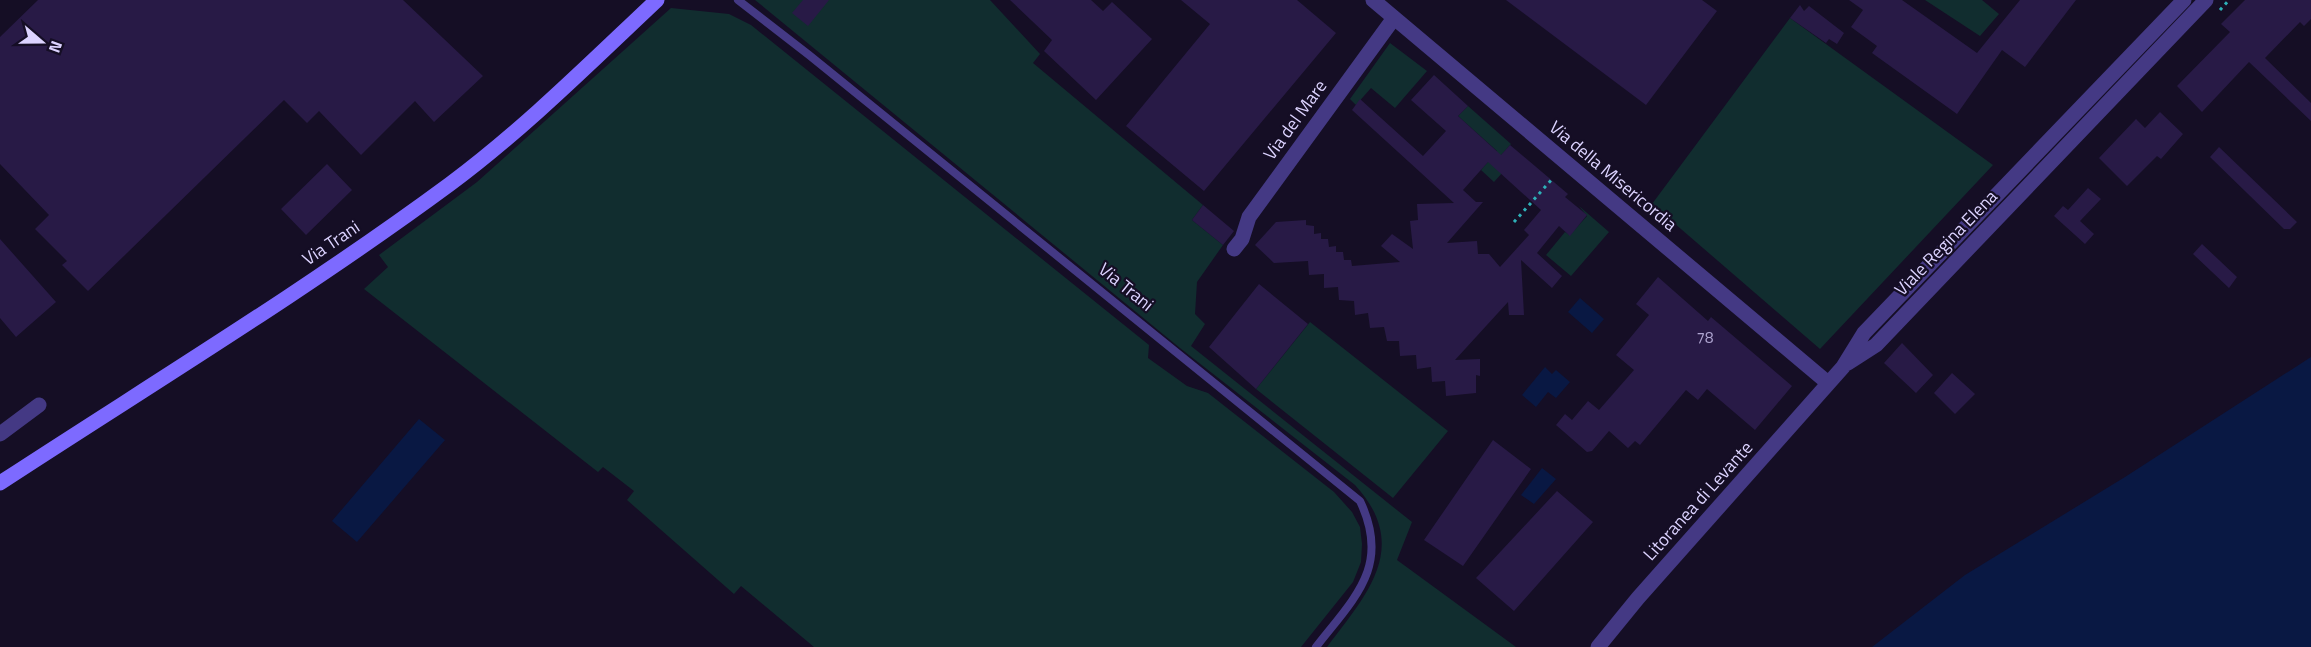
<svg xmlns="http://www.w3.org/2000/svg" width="2311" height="647" font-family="'Titillium Web',sans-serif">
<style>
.green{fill:#112d2f}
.water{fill:#091843}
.building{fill:#281a46;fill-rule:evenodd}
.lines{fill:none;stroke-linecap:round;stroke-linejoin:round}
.path{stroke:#2eb1b8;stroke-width:3;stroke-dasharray:3 4.5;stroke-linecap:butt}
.lane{stroke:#443984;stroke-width:8}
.street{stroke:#443984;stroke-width:15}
.secondary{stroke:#7d6aff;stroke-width:15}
.labels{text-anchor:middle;stroke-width:4.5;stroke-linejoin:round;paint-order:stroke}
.number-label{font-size:15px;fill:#afa5d1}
.street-label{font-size:18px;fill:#dcd3ff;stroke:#150e25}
</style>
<rect width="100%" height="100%" fill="#150e25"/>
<path class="green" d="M755,0H990L1040,54L1033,63L1203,205L1192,220L1223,245L1197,282L1195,314L1205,324L1191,346L1412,522L1397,560L1516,647H1327C1366,595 1412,547 1355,485L1180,348Z
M1925,0H1982L1999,14L1980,36Z
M671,8L729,14L751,25L1149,345L1148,358L1187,386L1208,393L1334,492L1352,512L1360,527L1362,544L1361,562L1353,582L1301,647H814L741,586L734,594L627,500L634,491L603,467L598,472L364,289L388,267L379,255L477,182Z
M1790,18L1993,165L1820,349L1652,204Z
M1390,43L1427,71L1395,108L1371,88L1356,105L1350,99Z
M1468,106L1511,144L1494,163L1503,172L1494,182L1481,170L1497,151L1458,116Z
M1579,206L1609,232L1571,276L1546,255L1565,232L1570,235L1587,216Z
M1310,322L1448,431L1393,498L1256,389Z"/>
<path class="water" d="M1580,298L1604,319L1592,333L1568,312Z
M2311,357V647H1872L1965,575L2125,477Z
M1545,367L1552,374L1556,370L1570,382L1556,398L1548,392L1536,407L1522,395Z
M419,419L445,440L357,542L332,521Z
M1542,468L1556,479L1534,504L1521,495Z"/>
<path class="building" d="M38,0H403L483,76L434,122L415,101L361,155L319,111L307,123L284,100L88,291L62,265L67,261L35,229L49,215L0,164V37Z
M803,0H829L808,26L792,13Z
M1010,0H1091L1103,11L1112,2L1152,39L1096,100L1044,51L1052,40Z
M1181,0H1297L1336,33L1204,191L1126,126L1210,24Z
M1506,0H1702L1717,11L1646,105Z
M1849,0H1902L1977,53L2020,0H2076L2025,67L2002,50L1957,114L1872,53L1877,46L1851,27L1863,10Z
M2245,0H2311V19L2304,26L2300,22L2265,58L2311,103V121L2249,62L2202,112L2177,86L2230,32L2221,24Z
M1800,5L1804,11L1809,6L1844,33L1837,44L1829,39L1826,43L1790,18Z
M1434,75L1468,106L1458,116L1501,155L1510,145L1568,194L1565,197L1587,215L1570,236L1559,226L1537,253L1562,276L1552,288L1521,260L1524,315H1509L1508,302L1455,360L1480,359V376L1476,375V393L1446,396L1445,381L1432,382L1431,367L1417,369L1416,355L1400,356L1399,341H1387L1384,327L1370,328L1368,313L1355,315L1354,301L1339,300L1338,287L1324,288V274L1309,275L1308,261L1274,263L1255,245L1276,222L1306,220V225L1314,226V234L1321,233V239H1328L1329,247L1336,246V252H1343L1344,260H1351L1352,266L1400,262L1381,246L1392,234L1413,249L1410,221L1418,220L1417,204L1454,203L1352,110L1360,99L1423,156L1446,131L1411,100ZM1488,162L1541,210L1524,230L1529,235L1500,267L1489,254H1478L1477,241L1447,243L1483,202H1476L1463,190Z
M2160,112L2183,134L2161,159L2157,156L2127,186L2099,158L2136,119L2145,128Z
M2219,147L2297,222L2290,229H2284L2210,157Z
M327,164L352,190L306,235L281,209Z
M2088,188L2101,199L2080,221L2094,234L2085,244L2054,216L2063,206L2068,210Z
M1203,205L1234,231L1223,245L1192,220Z
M0,239L56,302L16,337L0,318Z
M2202,244L2237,277L2229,288L2193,254Z
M1658,277L1708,321L1711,317L1792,386L1755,430L1707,389L1698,400L1686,390L1640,445L1635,441L1628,448L1609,431L1592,451L1587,452L1556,425L1565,414L1572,420L1588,401L1599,410L1634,370L1616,355L1649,315L1636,304Z
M1259,284L1308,324L1256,389L1209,347Z
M1902,343L1933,375L1916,393L1884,363Z
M1952,373L1975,394L1955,414L1934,393Z
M1493,440L1531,469L1463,566L1424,540Z
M1557,491L1593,522L1514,611L1476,578Z"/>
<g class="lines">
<path class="path" d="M2220,10L2229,0
M1514,222L1553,178"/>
<path class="lane" d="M738,0L809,55L1360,501C1391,566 1355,597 1316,647"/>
<path class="street" d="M1373,0L1828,383
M1234,249L1242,239L1249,217L1394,18
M1848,363L1876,345L2206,0
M0,434L39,405
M1598,647L1638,598L1843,367L1864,333L2184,0"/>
<path class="secondary" d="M0,483C150,385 305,291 450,184C524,129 590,63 657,0"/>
</g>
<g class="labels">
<g class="number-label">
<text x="1705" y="343">78</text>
</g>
<g class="street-label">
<text transform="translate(1295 120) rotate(-54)" y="6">Via del Mare</text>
<text transform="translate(1613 176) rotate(40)" y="6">Via della Misericordia</text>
<text transform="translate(331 243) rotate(-34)" y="6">Via Trani</text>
<text transform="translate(1946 243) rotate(-46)" y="6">Viale Regina Elena</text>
<text transform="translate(1126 287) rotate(39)" y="6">Via Trani</text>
<text transform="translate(1698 501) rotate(-48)" y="6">Litoranea di Levante</text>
</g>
</g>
<g transform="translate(42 42) rotate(110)" stroke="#150e25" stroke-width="4.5" paint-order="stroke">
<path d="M0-4.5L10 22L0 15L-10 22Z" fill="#dcd3ff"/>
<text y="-9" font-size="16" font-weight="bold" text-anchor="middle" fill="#dcd3ff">N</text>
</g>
</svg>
